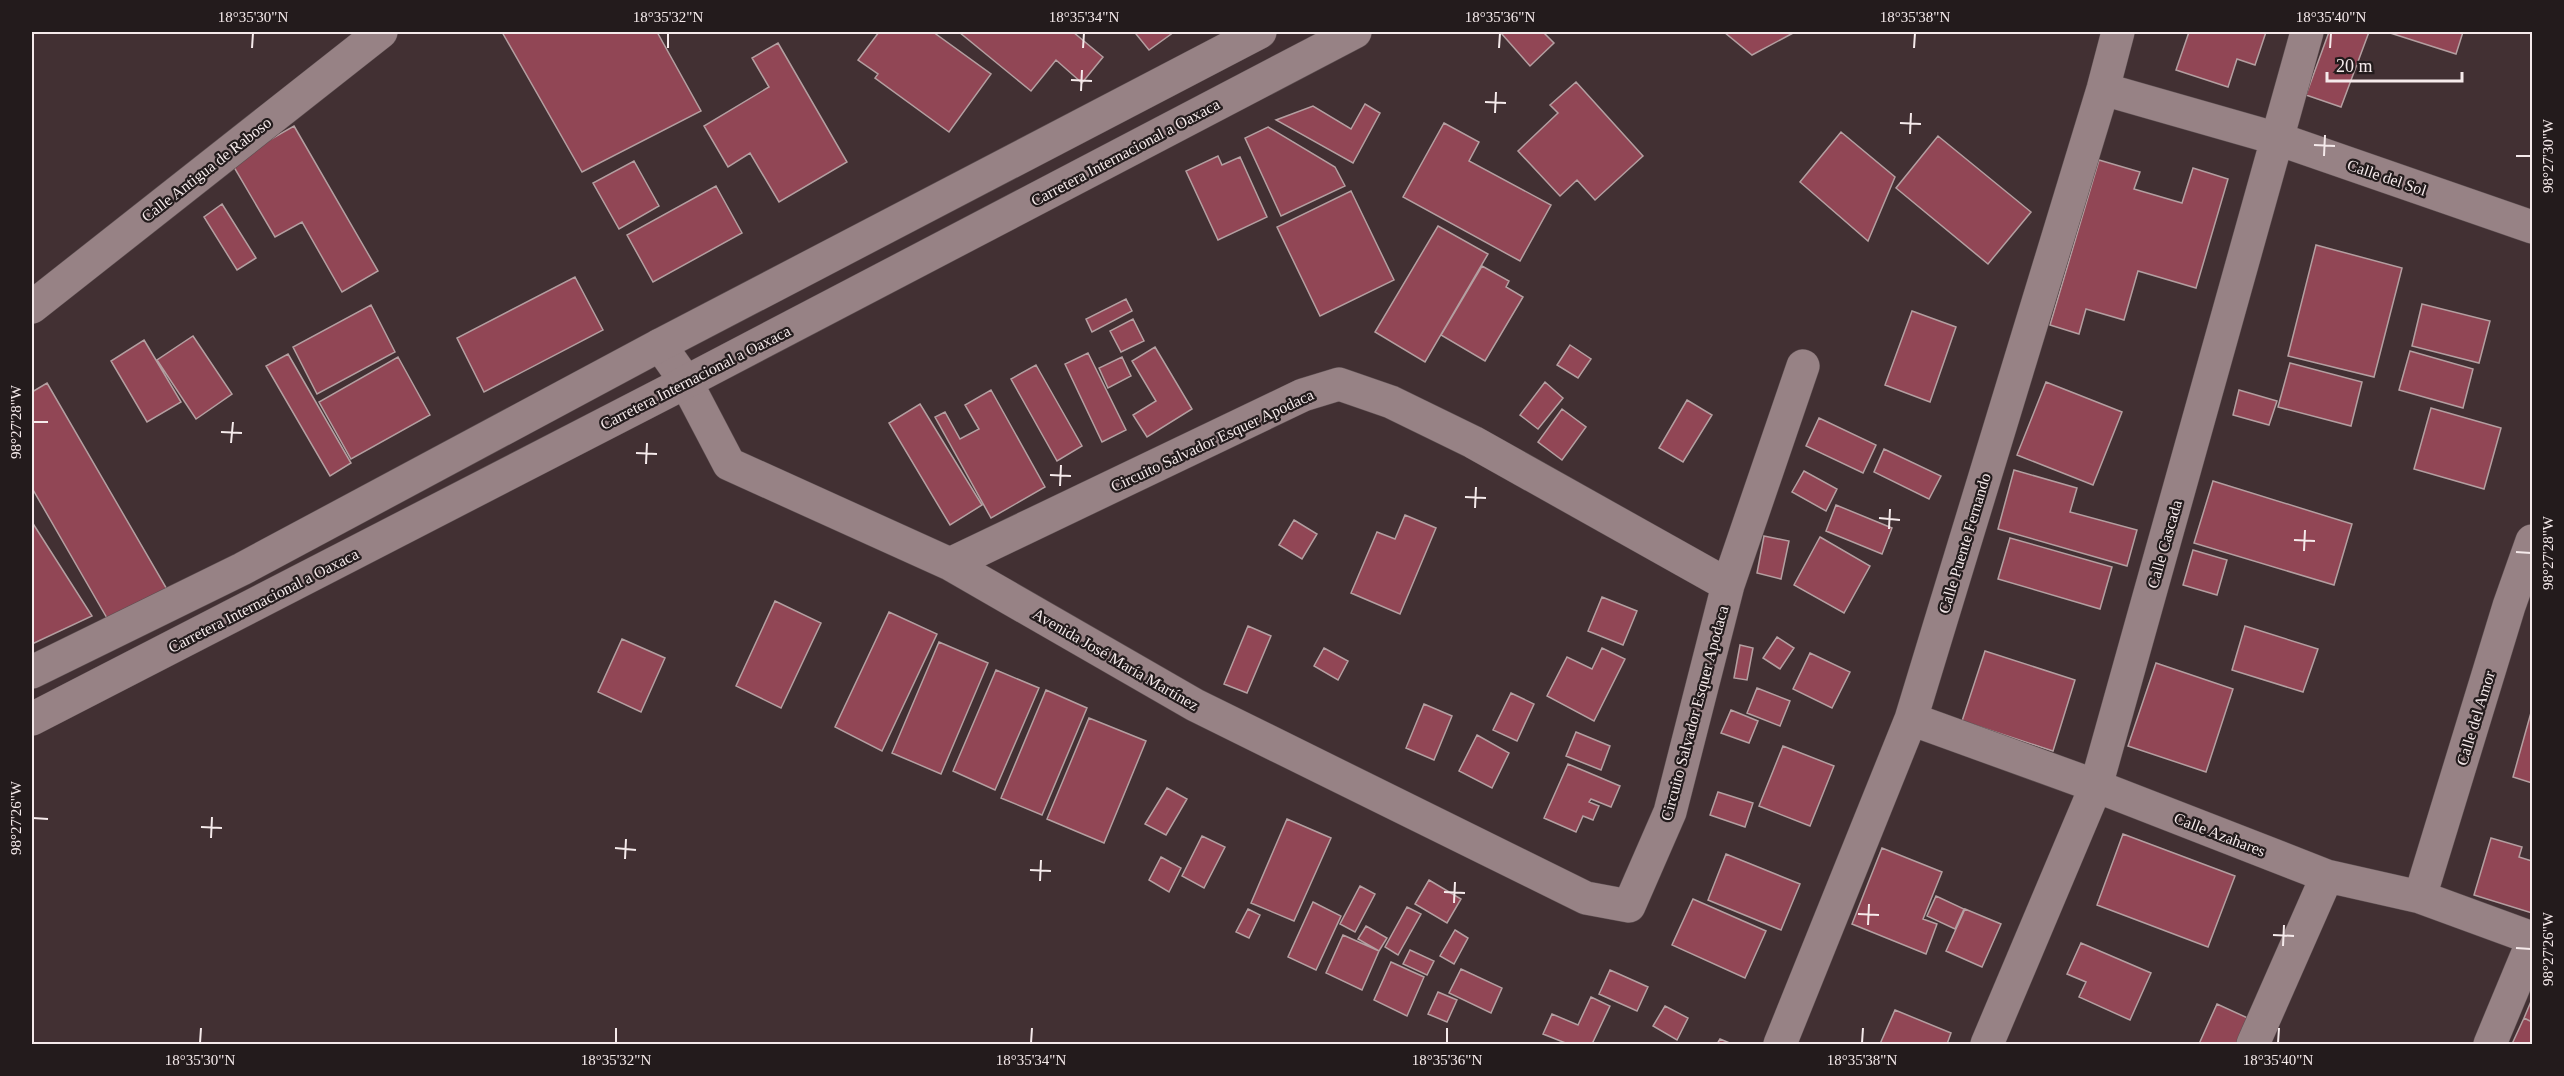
<svg xmlns="http://www.w3.org/2000/svg" width="2564" height="1076" font-family="Georgia,serif">
<style>
.building{fill:#914655;stroke:#b49fa1;stroke-width:1.5}
.lines{fill:none;stroke-linecap:round;stroke-linejoin:round}
.street-casing{stroke:#5d4f51;stroke-width:34}
.secondary-casing{stroke:#5d4f51;stroke-width:34}
.street{stroke:#978285;stroke-width:33}
.secondary{stroke:#978285;stroke-width:33}
.ticks{fill:none;stroke:#f5eaeb;stroke-width:2}
.labels{text-anchor:middle;stroke-width:4.5;stroke-linejoin:round;paint-order:stroke}
.street-label{font-size:16px;fill:#f5eaeb;stroke:#231b1c}
.neatline{fill:none;stroke:#f5eaeb;stroke-width:2}
.ticks-label{font-size:15px;text-anchor:middle;fill:#f5eaeb}
</style>
<rect width="100%" height="100%" fill="#423033"/>
<path class="building" d="M502,32H657L701,111L582,172Z
M879,32H933L991,74L949,132L875,78L878,74L858,60Z
M959,32H1073L1103,57L1082,83L1056,60L1031,91Z
M1139,32H1174L1149,50L1136,34Z
M1503,32H1543L1554,43L1530,66L1501,33Z
M1724,32H1795L1752,55Z
M2189,32H2266L2255,65L2237,59L2228,87L2176,70Z
M2329,32H2369L2341,107L2306,95Z
M2387,32H2463L2456,54Z
M778,43L847,162L779,202L750,153L728,167L704,126L769,87L752,58Z
M1576,82L1643,156L1595,200L1577,180L1560,196L1518,151L1558,113L1550,105Z
M1365,104L1380,113L1353,163L1276,120L1313,106L1351,129Z
M1444,123L1479,142L1469,161L1551,205L1520,261L1403,197Z
M294,126L378,271L342,292L302,222L275,237L231,162Z
M1268,127L1335,167L1345,186L1281,216L1245,138Z
M1841,132L1895,177L1868,241L1800,182Z
M1938,136L2031,212L1988,264L1896,188Z
M1218,156L1222,165L1240,157L1267,217L1218,240L1186,171Z
M2099,160L2140,172L2134,189L2182,203L2193,168L2228,179L2196,288L2138,271L2124,320L2086,309L2079,334L2050,325Z
M634,161L659,206L619,229L593,183Z
M716,186L742,233L653,282L627,235Z
M1351,191L1394,280L1320,316L1277,227Z
M222,204L256,258L237,270L204,217Z
M1438,226L1488,254L1425,362L1375,332Z
M2316,245L2402,268L2374,377L2288,356Z
M1482,266L1509,281L1506,287L1523,297L1485,361L1441,335Z
M575,277L603,330L484,392L457,338Z
M1126,299L1132,311L1092,332L1086,319Z
M2422,304L2490,321L2479,363L2412,346Z
M371,305L395,352L317,394L293,347Z
M1912,311L1956,327L1930,402L1885,385Z
M1133,319L1144,341L1121,352L1110,331Z
M193,336L232,394L196,419L157,360Z
M144,340L181,402L147,422L111,361Z
M1570,345L1591,359L1578,378L1557,365Z
M1155,347L1192,409L1147,437L1133,415L1156,401L1132,361Z
M2410,351L2473,369L2463,408L2399,390Z
M1088,353L1126,430L1102,442L1065,364Z
M288,354L351,463L330,476L266,366Z
M398,357L430,415L351,459L319,402Z
M1122,357L1131,376L1108,388L1099,368Z
M2290,363L2362,382L2351,426L2278,407Z
M1036,365L1082,446L1057,461L1011,379Z
M1545,382L1563,398L1538,429L1520,415Z
M2046,382L2122,412L2093,485L2017,455Z
M47,383L168,591L111,625L32,488V392Z
M991,390L1045,487L991,518L935,417L945,412L960,439L979,429L965,405Z
M2239,390L2277,401L2269,425L2233,415Z
M1687,400L1712,415L1683,462L1659,448Z
M920,404L982,505L950,525L889,423Z
M2431,408L2501,428L2484,489L2414,469Z
M1562,409L1586,427L1562,460L1538,442Z
M1819,418L1876,445L1863,473L1806,446Z
M1884,449L1941,476L1929,499L1874,472Z
M2014,470L2077,488L2070,512L2137,530L2127,566L1998,529Z
M1804,471L1837,489L1826,511L1792,492Z
M2213,481L2352,524L2334,585L2194,543Z
M1836,505L1892,528L1882,554L1826,531Z
M1405,515L1436,528L1400,614L1351,593L1377,532L1395,539Z
M1294,520L1317,534L1302,559L1279,545Z
M32,522L92,616L32,644Z
M1764,536L1789,541L1781,579L1757,573Z
M1820,537L1870,566L1844,613L1794,585Z
M2010,538L2112,567L2100,609L1998,579Z
M2193,550L2227,560L2217,595L2183,585Z
M1602,597L1637,611L1623,645L1588,631Z
M775,601L821,623L781,708L736,686Z
M889,612L937,634L882,751L835,727Z
M1248,626L1271,636L1247,693L1224,684Z
M2245,626L2318,649L2303,692L2232,670Z
M1777,637L1794,648L1780,669L1763,658Z
M622,639L665,658L641,712L598,692Z
M939,642L988,663L941,774L892,753Z
M1740,645L1753,648L1747,680L1734,678Z
M1324,648L1348,661L1338,680L1314,666Z
M1602,648L1625,659L1594,721L1547,696L1567,657L1592,669Z
M1985,651L2075,680L2053,751L1962,721Z
M1810,653L1850,672L1832,708L1793,689Z
M2156,663L2233,689L2206,772L2128,746Z
M996,670L1039,688L995,790L953,771Z
M1757,688L1790,701L1780,726L1747,713Z
M1046,690L1087,708L1042,815L1001,798Z
M1511,693L1534,704L1517,741L1493,730Z
M1424,704L1452,716L1434,760L1406,748Z
M2532,709V783L2513,777Z
M1731,710L1758,721L1749,743L1721,733Z
M1089,718L1146,741L1104,843L1047,819Z
M1576,732L1610,746L1601,770L1566,756Z
M1477,735L1509,753L1492,788L1459,771Z
M1783,746L1834,766L1810,826L1759,806Z
M1568,764L1620,786L1611,807L1591,799L1589,802L1599,806L1593,820L1583,816L1576,832L1544,818Z
M1167,788L1187,799L1166,835L1145,824Z
M1718,792L1753,803L1745,827L1710,815Z
M1287,819L1331,838L1294,921L1251,903Z
M2123,834L2235,876L2208,947L2097,905Z
M1202,836L1225,847L1204,888L1182,876Z
M2491,838L2522,847L2519,857L2532,861V913L2474,895Z
M1882,848L1942,872L1923,919L1937,924L1926,954L1852,924Z
M1726,854L1800,884L1781,930L1708,900Z
M1161,857L1181,868L1169,892L1149,880Z
M1429,880L1461,899L1447,923L1415,904Z
M1360,886L1375,894L1355,932L1340,924Z
M1936,896L1964,909L1955,929L1927,916Z
M1693,899L1766,931L1745,978L1672,945Z
M1313,902L1341,916L1316,970L1288,957Z
M1407,907L1421,914L1398,955L1385,947Z
M1248,909L1260,915L1249,938L1236,932Z
M1965,909L2001,924L1982,967L1946,951Z
M1366,926L1387,938L1379,951L1358,939Z
M1455,930L1468,938L1454,964L1440,956Z
M1343,935L1379,951L1362,990L1326,973Z
M2081,943L2151,973L2130,1020L2079,997L2086,982L2067,974Z
M1410,950L1434,961L1427,975L1403,964Z
M1391,962L1424,977L1407,1016L1374,1000Z
M1461,969L1502,988L1491,1013L1449,993Z
M1610,970L1648,987L1637,1011L1599,994Z
M1438,992L1457,1000L1447,1022L1428,1014Z
M1591,997L1610,1006L1592,1044H1568L1543,1034L1552,1014L1578,1025Z
M2532,999V1022L2524,1018Z
M2217,1004L2252,1020L2242,1044H2199Z
M1665,1006L1688,1018L1677,1040L1653,1026Z
M1895,1010L1951,1033L1947,1044H1880Z
M2524,1018L2532,1022V1044H2512Z
M1720,1039L1732,1044H1717Z"/>
<g class="lines">
<g class="street-casing">
<path id="street" d="M2103,89L2278,139L2532,227
M32,307L381,32
M660,345L686,382L729,464L950,564L1195,705L1586,898L1629,906L1670,812L1728,585L1803,366
M950,564L1303,395L1339,384L1391,402L1473,442L1728,585
M1911,719L2096,786L2327,876L2420,897L2532,938
M2420,897L2509,606L2532,541
M1780,1044L1911,719L2103,89L2118,32
M1987,1044L2096,786L2307,32
M2253,1044L2327,876
M2490,1044L2532,943"/>
</g>
<g class="secondary-casing">
<path id="secondary" d="M32,672L242,569L660,345L1260,32
M32,719L686,382L1355,32"/>
</g>
<use href="#street" class="street"/>
<use href="#secondary" class="secondary"/>
</g>
<path class="ticks" d="M252,48L253,33M668,48V33M1083,48L1084,33M1499,48L1500,33M1914,48L1915,33M2330,48L2331,33M1071,80L1092,81M1081,91L1082,70M1485,102L1506,103M1495,113L1496,92M1900,123L1921,124M1910,134L1911,113M2314,145L2335,146M2324,156L2325,135M2516,156H2531M33,422H48M221,432L242,433M231,443L233,422M636,453L657,454M646,464L647,443M1050,475L1071,476M1060,486L1061,465M1465,497L1486,498M1475,508L1476,487M1879,518L1900,520M1889,529L1890,509M2294,540L2315,541M2304,551L2305,530M2516,552L2531,553M33,818L48,819M201,827L222,828M211,838L212,817M615,848L636,850M625,859L626,839M1030,870L1051,871M1040,881L1041,860M1444,892L1465,893M1454,903L1455,882M1858,914L1879,915M1868,925L1869,904M2273,935L2294,936M2283,946L2284,925M2516,948L2531,949M200,1043L201,1028M616,1043V1028M1031,1043L1032,1028M1447,1043V1028M1862,1043L1863,1028M2278,1043L2279,1028"/>
<g class="labels">
<g class="street-label">
<text transform="translate(1125 152) rotate(-28)" y="6">Carretera Internacional a Oaxaca</text>
<text transform="translate(206 169) rotate(-38)" y="6">Calle Antigua de Raboso</text>
<text transform="translate(2387 177) rotate(19)" y="6">Calle del Sol</text>
<text transform="translate(695 377) rotate(-27)" y="6">Carretera Internacional a Oaxaca</text>
<text transform="translate(1212 440) rotate(-25)" y="6">Circuito Salvador Esquer Apodaca</text>
<text transform="translate(1964 543) rotate(-73)" y="6">Calle Puente Fernando</text>
<text transform="translate(2164 544) rotate(-74)" y="6">Calle Cascada</text>
<text transform="translate(263 600) rotate(-27)" y="6">Carretera Internacional a Oaxaca</text>
<text transform="translate(1116 659) rotate(30)" y="6">Avenida José María Martínez</text>
<text transform="translate(1694 713) rotate(-75)" y="6">Circuito Salvador Esquer Apodaca</text>
<text transform="translate(2475 718) rotate(-73)" y="6">Calle del Amor</text>
<text transform="translate(2220 834) rotate(21)" y="6">Calle Azahares</text>
</g>
</g>
<rect width="2564" height="1076" fill="none" stroke="#231b1c" stroke-width="66"/>
<path d="M2327 72v9h135v-9" fill="none" stroke="#f5eaeb" stroke-width="3"/>
<text x="2336" y="72" font-size="18" fill="#f5eaeb" stroke="#231b1c" stroke-width="4.5" paint-order="stroke">20 m</text>
<rect x="33" y="33" width="2498" height="1010" class="neatline"/>
<g class="ticks-label">
<text x="253" y="22">18°35'30"N</text>
<text x="668" y="22">18°35'32"N</text>
<text x="1084" y="22">18°35'34"N</text>
<text x="1500" y="22">18°35'36"N</text>
<text x="1915" y="22">18°35'38"N</text>
<text x="2331" y="22">18°35'40"N</text>
<text transform="translate(2548 156) rotate(-90)" y="5">98°27'30"W</text>
<text transform="translate(16 422) rotate(-90)" y="5">98°27'28"W</text>
<text transform="translate(2548 553) rotate(-90)" y="5">98°27'28"W</text>
<text transform="translate(16 818) rotate(-90)" y="5">98°27'26"W</text>
<text transform="translate(2548 949) rotate(-90)" y="5">98°27'26"W</text>
<text x="200" y="1065">18°35'30"N</text>
<text x="616" y="1065">18°35'32"N</text>
<text x="1031" y="1065">18°35'34"N</text>
<text x="1447" y="1065">18°35'36"N</text>
<text x="1862" y="1065">18°35'38"N</text>
<text x="2278" y="1065">18°35'40"N</text>
</g>
</svg>
